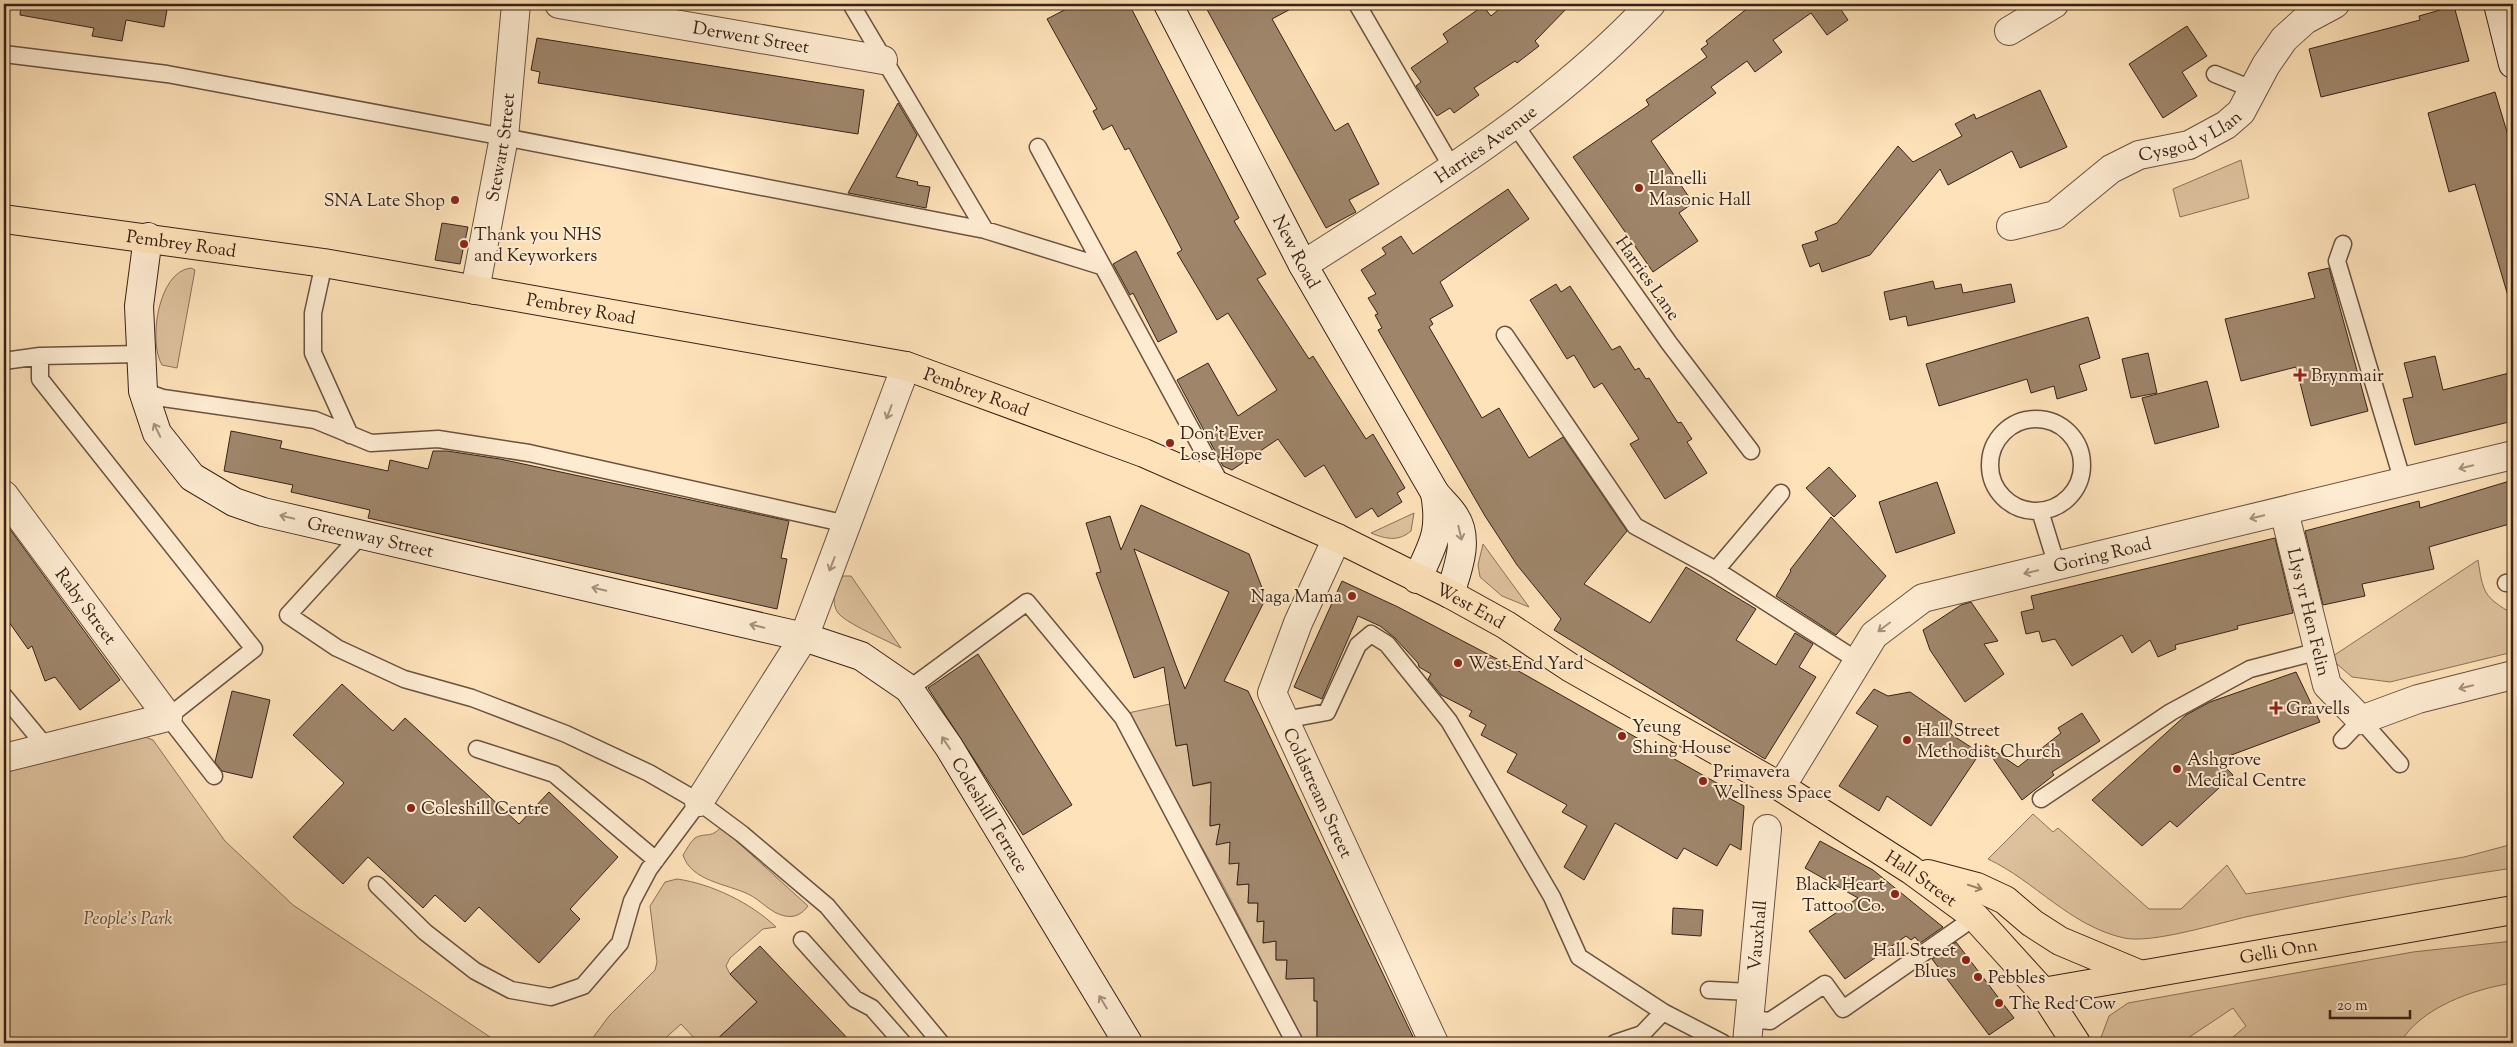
<svg xmlns="http://www.w3.org/2000/svg" width="2517" height="1047" font-family="'Sorts Mill Goudy',serif">
<style>
.green{fill:#ddc19d;stroke:#8b725a}
.building{fill:#9f866b;stroke:#392217;fill-rule:evenodd}
.lines{fill:none;stroke-linecap:round;stroke-linejoin:round}
.lane-casing{stroke:#6a5240;stroke-width:19}
.street-casing{stroke:#6a5240;stroke-width:30}
.secondary-casing{stroke:#392217;stroke-width:30}
.primary-casing{stroke:#392217;stroke-width:30}
.lane{stroke:#feecd2;stroke-width:16}
.street{stroke:#feecd2;stroke-width:28}
.secondary{stroke:#feecd2;stroke-width:28}
.primary{stroke:#fee2b9;stroke-width:28}
.oneway{stroke:#a5917e}
.oneway2{stroke:#9c8268}
.poi-dot{fill:#8f2418;stroke:#feecd2;stroke-width:2}
.labels{text-anchor:middle;stroke-width:4;stroke-linejoin:round;paint-order:stroke}
.street-label{font-size:18px;fill:#392217;stroke:#feecd2}
.poi-label{font-size:18px;fill:#392217;stroke:#feecd2;text-anchor:start}
.park-label{font-size:18px;font-style:italic;fill:#624a38;stroke:#feecd2}
</style>
<rect width="100%" height="100%" fill="#fee2b9"/>
<filter id="stains"><feTurbulence type="fractalNoise" baseFrequency=".004" numOctaves="4"/><feColorMatrix values="0 0 0 0 .2 0 0 0 0 .09 0 0 0 0 .02 0 0 0 .5 -.17"/></filter>
<radialGradient id="worn" r=".72"><stop offset=".6" stop-color="#630" stop-opacity="0"/><stop offset="1" stop-color="#630" stop-opacity=".3"/></radialGradient>
<path class="green" d="M2241,160L2249,198L2180,217L2173,189Z
M191,268L195,270L177,368L162,365C148,342 158,271 191,268Z
M1414,513L1411,531C1398,542 1386,539 1371,533Z
M1483,544L1529,607L1502,596L1480,577L1478,565Z
M2478,560C2483,593 2484,597 2513,614V652L2390,682L2352,677L2330,658Z
M843,576H851L901,648C884,639 854,627 841,616C829,606 835,586 843,576Z
M1170,704L1176,746L1187,744L1193,786L1215,782L1216,804L1210,805V826L1220,824L1217,844L1230,842L1239,863L1237,885L1249,884L1248,903H1258L1257,921H1264L1263,943L1276,941V960H1287L1286,979L1314,978V1001H1317V1041L1322,1043H1304L1224,887L1128,713Z
M132,732L153,740L225,841L293,905L499,1043H4V767Z
M2033,814L2053,832L2058,828L2149,909H2181L2227,865L2246,894L2464,857L2513,844V868C2425,881 2337,898 2250,916C2219,923 2152,944 2124,938C2070,926 2035,881 1988,859Z
M721,827L808,906C802,914 795,918 785,916C770,913 761,900 748,894C727,884 691,881 683,855C687,849 690,842 695,838C705,832 711,839 721,827Z
M677,879C712,884 751,903 776,927L763,929L730,958L726,966L730,974L757,1002L713,1043H699L681,1024L660,1043H589L609,1016L655,970L657,962L650,906L665,882Z
M2513,941V983C2474,989 2421,1007 2400,1043H2230L2232,1038L2246,1026L2233,1008L2185,1040L2187,1043H2099L2109,1016L2128,1003L2413,952Z"/>
<path class="building" d="M21,4H168L164,27L126,20L122,41L92,36L94,28L20,15Z
M1076,4H1129L1239,218L1234,221L1266,274L1257,279L1309,359L1313,356L1366,439L1373,434L1405,488L1397,493L1402,502L1378,517L1372,508L1356,518L1324,465L1305,477L1278,439L1232,470L1223,466L1177,380L1208,363L1238,416L1277,390L1228,313L1217,320L1177,253L1182,250L1129,148L1125,150L1112,125L1103,130L1093,111L1097,109L1047,19Z
M1204,4H1300L1272,19L1335,131L1348,123L1379,184L1349,200L1356,212L1326,228Z
M1505,4H1571L1535,41L1539,46L1517,63L1515,61L1474,88L1479,95L1454,113L1450,108L1437,116L1416,86L1421,82L1411,68L1448,42L1443,34L1483,6L1491,16Z
M1753,4H1837L1848,20L1827,35L1811,13L1773,40L1782,52L1755,72L1747,61L1711,87L1716,93L1651,141L1693,203L1679,213L1698,241L1653,272L1573,157L1649,105L1646,100L1707,57L1701,49L1708,44L1706,41Z
M2454,6L2469,61L2321,97L2309,49L2420,20L2419,16Z
M2187,26L2207,56L2182,72L2197,96L2163,118L2129,64Z
M537,38L864,90L858,134L538,83L540,72L531,70Z
M2040,90L2067,147L2020,168L2012,151L1948,185L1940,169L1870,255L1822,272L1819,263L1810,267L1802,245L1818,240L1815,232L1837,223L1898,146L1913,162L1962,136L1955,124L1974,114L1976,119Z
M2495,92L2513,152V295L2508,296L2475,184L2449,192L2428,113Z
M898,103L917,135L896,177L918,182L917,185L930,187L926,208L848,193Z
M1508,189L1529,219L1440,282L1453,306L1430,319L1433,324L1429,327L1482,418L1499,408L1529,458L1563,437L1627,531L1584,584L1650,623L1686,567L1756,609L1736,640L1776,665L1795,633L1813,644L1799,667L1816,677L1765,759L1554,630L1561,619L1517,565L1485,516L1378,330L1382,328L1375,315L1378,314L1368,298L1376,294L1361,270L1386,254L1382,248L1401,236L1413,254Z
M442,223L468,227L460,264L435,260Z
M1136,251L1177,332L1158,342L1133,293L1130,295L1113,264Z
M2329,268L2368,411L2311,426L2296,367L2241,381L2225,319L2315,298L2308,273Z
M1933,281L1935,289L1961,284L1963,293L2011,284L2015,302L1908,326L1906,316L1890,320L1884,292Z
M1556,284L1561,292L1570,286L1612,350L1620,346L1635,370L1639,368L1646,379L1649,378L1678,423L1681,422L1692,439L1687,442L1707,473L1665,499L1630,444L1639,439L1602,383L1594,388L1574,355L1567,359L1530,300Z
M2088,317L2100,358L2079,365L2087,390L2057,399L2054,386L2031,393L2027,379L1939,406L1926,364Z
M2148,353L2157,393L2131,398L2122,359Z
M2435,356L2443,390L2513,372V421L2415,445L2403,399L2413,397L2404,363Z
M2207,381L2219,427L2155,444L2142,398Z
M231,431L282,441L280,448L388,471L390,460L428,469L433,451H447L500,459L789,521L781,558L787,559L777,609L368,518L370,510L291,492L293,485L224,471Z
M1829,467L1856,496L1834,517L1806,488Z
M2513,480V523L2429,547L2434,569L2362,584L2365,596L2323,605L2305,531L2419,501L2420,508Z
M1937,482L1955,533L1896,553L1879,502Z
M1141,505L1249,554L1266,598L1224,681L1248,691L1416,1043L1317,1042V1001H1314V978L1286,979L1287,960H1276V941L1263,943L1264,921L1257,922L1258,903H1248L1249,884L1237,885L1239,863L1229,864L1230,842L1216,845L1220,824L1210,826L1211,782L1193,786L1187,744L1176,746L1164,667L1134,678L1096,573L1101,572L1086,523L1110,516L1121,550ZM1134,549L1229,592L1185,689L1175,663Z
M1831,517L1886,576L1836,635L1776,596L1791,571L1790,570Z
M4,521L120,680L80,710L55,677L45,681L32,646L28,649L4,615Z
M2275,538L2293,613L2237,626L2238,629L2175,645L2176,649L2158,657L2150,640L2132,653L2122,635L2072,666L2055,639L2042,642L2039,631L2026,634L2021,612L2034,609L2031,596Z
M1342,581L1398,607L1499,660L1731,791L1727,797L1744,806L1741,850L1730,844L1717,866L1684,848L1677,859L1615,823L1584,880L1564,867L1587,826L1562,812L1567,805L1507,772L1517,754L1481,735L1486,725L1469,716L1472,711L1441,695L1428,679L1431,674L1419,667L1418,663L1395,638L1380,626L1358,616L1322,699L1294,687Z
M1971,602L1998,641L1984,644L2004,674L1965,702L1930,650L1923,630L1961,605Z
M978,654L1072,805L1023,835L928,688Z
M2296,672L2320,722L2218,760L2233,775L2177,827L2170,821L2142,846L2092,800L2186,715L2210,702Z
M342,684L393,731L405,718L519,824L549,792L618,857L570,909L580,919L539,963L479,907L465,922L435,895L423,908L368,857L343,884L293,837L344,783L293,735Z
M1874,689L1888,696L1910,692L1952,721L1949,733L1980,753L1931,826L1887,796L1879,811L1839,786L1878,726L1856,713Z
M232,691L270,700L252,778L222,771L215,762Z
M2082,713L2100,741L2052,772L2054,775L2022,800L1985,747L1986,745L2018,767L2061,733L2058,728Z
M1820,841L1873,870L1943,927L1920,943L1915,937L1911,940L1906,936L1845,979L1809,931L1858,898L1805,868Z
M1673,908L1703,910L1701,936L1672,934Z
M1956,942L2014,1018L1989,1035L1932,959Z
M760,946L852,1043H713L757,1002L730,974Z"/>
<g class="lines">
<g class="lane-casing">
<path id="lane" d="M851,4L985,230
M1357,4L1453,169
M4,54L167,74L504,137L985,230L1101,266
M2215,74L2252,89
M1515,125L1669,343L1751,451
M1038,147L1222,486
M2343,244L2337,261L2403,482
M324,263L313,313V353L350,435
M1505,335L1635,526L1716,570L1858,661
M40,356V379L254,649L168,717L214,776
M4,361L40,356L141,354
M143,391L163,398L315,420L371,443L438,439L529,453L847,524
M1990 465a46 46 0 1 1 92 0a46 46 0 1 1-92 0Z
M2040,511L2057,566
M362,534L288,615L337,648L404,679L472,698L566,734L649,773L699,802L742,834L827,906L941,1043
M1716,570L1781,493
M2506,583L2513,582
M909,689L1027,602L1123,718L1295,1043
M4,696L47,748
M1284,720L1327,712L1358,645L1371,634L1387,644L1449,721L1552,897L1579,957L1663,1012L1723,1043
M2342,740L2361,720L2400,764
M477,749L554,774L656,860
M2041,799L2171,712L2250,669L2319,651
M377,885L425,932L475,971L511,990L551,997L583,986L620,943L632,901L649,869L699,802
M802,940L855,999L872,1008L903,1043
M1709,990L1751,992
M1749,1019L1770,1021L1825,984L1843,1009L1975,917
M1615,1043L1642,1034L1663,1012"/>
</g>
<g class="street-casing">
<g id="street">
<path id="s1" d="M559,4L883,60"/>
<path d="M2009,31L2054,4"/>
<path id="s2" d="M2011,226L2055,215L2111,169L2139,155L2189,145L2226,125L2241,112L2266,65L2284,39L2305,20L2335,4"/>
<path id="s3" d="M1303,265C1426,186 1551,111 1651,4"/>
<path id="s4" d="M475,290L504,137L516,4"/>
<path id="s5" d="M4,495L168,717L4,758"/>
<path id="s6" d="M2284,511L2327,685L2361,720L2418,699L2513,675"/>
<path id="s7" d="M1337,538L1298,623L1272,693L1434,1043"/>
<path id="s8" d="M1781,787L1874,635L1923,598L2513,455"/>
<path d="M699,802L804,637L906,366"/>
<path id="s9" d="M1747,1043L1767,829"/>
</g>
</g>
<g class="secondary-casing">
<g id="secondary">
<path id="s10" d="M1168,4L1303,265L1435,493C1441,501 1450,508 1455,517C1470,540 1457,571 1450,594"/>
<path d="M2498,4L2513,64"/>
<path id="s11" d="M148,237L139,306L143,391L157,433L192,477L234,502L263,512L804,637L861,656L909,689L949,747L1128,1043"/>
<path d="M1417,579C1433,544 1442,533 1435,493"/>
</g>
</g>
<g class="primary-casing">
<g id="primary">
<path id="s12" d="M4,219L324,263L906,366L1144,453L1337,538L1450,594L1506,625L1571,668L1781,787L1911,870L1975,917L2043,992L2076,1043"/>
<path d="M1928,874L1977,887L2005,900L2032,923L2060,941L2141,975"/>
<path id="s13" d="M2043,992L2513,910"/>
</g>
</g>
<use href="#lane" class="lane"/>
<use href="#street" class="street"/>
<use href="#secondary" class="secondary"/>
<use href="#primary" class="primary"/>
</g>
<defs><path id="oneway-shaft" d="M-6 0H5M1.5-3L5.5 0L1.5 3" fill="none" stroke-width="1.6" stroke-linecap="round" stroke-linejoin="round" transform="scale(1.25)"/></defs>
<g class="oneway">
<use href="#oneway-shaft" transform="translate(889 412) rotate(111)"/>
<use href="#oneway-shaft" transform="translate(157 430) rotate(-116)"/>
<use href="#oneway-shaft" transform="translate(2466 467) rotate(166)"/>
<use href="#oneway-shaft" transform="translate(287 517) rotate(-167)"/>
<use href="#oneway-shaft" transform="translate(2257 517) rotate(166)"/>
<use href="#oneway-shaft" transform="translate(1460 533) rotate(77)"/>
<use href="#oneway-shaft" transform="translate(832 564) rotate(111)"/>
<use href="#oneway-shaft" transform="translate(2031 572) rotate(166)"/>
<use href="#oneway-shaft" transform="translate(599 589) rotate(-167)"/>
<use href="#oneway-shaft" transform="translate(757 626) rotate(-167)"/>
<use href="#oneway-shaft" transform="translate(1884 627) rotate(143)"/>
<use href="#oneway-shaft" transform="translate(2466 687) rotate(166)"/>
<use href="#oneway-shaft" transform="translate(946 743) rotate(-124)"/>
<use href="#oneway-shaft" transform="translate(1103 1002) rotate(-121)"/>
</g>
<use class="oneway2" href="#oneway-shaft" transform="translate(1975 887) rotate(18)"/>
<g class="poi-dot">
<circle cx="1639" cy="188" r="5"/>
<circle cx="455" cy="200" r="5"/>
<circle cx="464" cy="244" r="5"/>
<path d="M2297.5 367.5h5v5h5v5h-5v5h-5v-5h-5v-5h5z"/>
<circle cx="1170" cy="443" r="5"/>
<circle cx="1352" cy="596" r="5"/>
<circle cx="1458" cy="663" r="5"/>
<path d="M2273.5 700.5h5v5h5v5h-5v5h-5v-5h-5v-5h5z"/>
<circle cx="1622" cy="736" r="5"/>
<circle cx="1907" cy="740" r="5"/>
<circle cx="2177" cy="769" r="5"/>
<circle cx="1703" cy="781" r="5"/>
<circle cx="411" cy="808" r="5"/>
<circle cx="1895" cy="894" r="5"/>
<circle cx="1966" cy="960" r="5"/>
<circle cx="1978" cy="977" r="5"/>
<circle cx="1999" cy="1003" r="5"/>
</g>
<g class="labels">
<g class="street-label">
<text dy="6" stroke="none"><textPath href="#s1" startOffset="195">Derwent Street</textPath></text>
<text dy="6" stroke="none"><textPath href="#s2" startOffset="204">Cysgod y Llan</textPath></text>
<text dy="6" stroke="none"><textPath href="#s3" startOffset="219">Harries Avenue</textPath></text>
<text dy="6" stroke="none"><textPath href="#s4" startOffset="145">Stewart Street</textPath></text>
<text dy="6" stroke="none"><textPath href="#s12" startOffset="179">Pembrey Road</textPath></text>
<text dy="6" stroke="none"><textPath href="#s10" startOffset="279">New Road</textPath></text>
<text transform="translate(1648 278) rotate(55)" y="6">Harries Lane</text>
<text dy="6" stroke="none"><textPath href="#s12" startOffset="584">Pembrey Road</textPath></text>
<text dy="6" stroke="none"><textPath href="#s12" startOffset="989">Pembrey Road</textPath></text>
<text dy="6" stroke="none"><textPath href="#s11" startOffset="445">Greenway Street</textPath></text>
<text dy="6" stroke="none"><textPath href="#s8" startOffset="424">Goring Road</textPath></text>
<text dy="6" stroke="none"><textPath href="#s5" startOffset="138">Raby Street</textPath></text>
<text dy="6" stroke="none"><textPath href="#s12" startOffset="1528">West End</textPath></text>
<text dy="6" stroke="none"><textPath href="#s6" startOffset="104">Llys yr Hen Felin</textPath></text>
<text dy="6" stroke="none"><textPath href="#s7" startOffset="278">Coldstream Street</textPath></text>
<text dy="6" stroke="none"><textPath href="#s11" startOffset="1158">Coleshill Terrace</textPath></text>
<text dy="6" stroke="none"><textPath href="#s12" startOffset="2055">Hall Street</textPath></text>
<text dy="6" stroke="none"><textPath href="#s9" startOffset="108">Vauxhall</textPath></text>
<text dy="6" stroke="none"><textPath href="#s13" startOffset="239">Gelli Onn</textPath></text>
</g>
<g class="poi-label">
<text x="1649" y="184">Llanelli<tspan x="1649" dy="21">Masonic Hall</tspan></text>
<text x="445" y="206" text-anchor="end">SNA Late Shop</text>
<text x="474" y="240">Thank you NHS<tspan x="474" dy="21">and Keyworkers</tspan></text>
<text x="2311" y="381">Brynmair</text>
<text x="1180" y="439">Don't Ever<tspan x="1180" dy="21">Lose Hope</tspan></text>
<text x="1342" y="602" text-anchor="end">Naga Mama</text>
<text x="1468" y="669">West End Yard</text>
<text x="2286" y="714">Gravells</text>
<text x="1632" y="732">Yeung<tspan x="1632" dy="21">Shing House</tspan></text>
<text x="1917" y="736">Hall Street<tspan x="1917" dy="21">Methodist Church</tspan></text>
<text x="2187" y="765">Ashgrove<tspan x="2187" dy="21">Medical Centre</tspan></text>
<text x="1713" y="777">Primavera<tspan x="1713" dy="21">Wellness Space</tspan></text>
<text x="421" y="814">Coleshill Centre</text>
<text x="1885" y="890" text-anchor="end">Black Heart<tspan x="1885" dy="21">Tattoo Co.</tspan></text>
<text x="1956" y="956" text-anchor="end">Hall Street<tspan x="1956" dy="21">Blues</tspan></text>
<text x="1988" y="983">Pebbles</text>
<text x="2009" y="1009">The Red Cow</text>
</g>
<g class="park-label">
<text x="128" y="924">People's Park</text>
</g>
</g>
<rect width="2517" height="1047" fill="none" stroke="#fee2b9" stroke-width="20"/>
<rect x="5" y="5" width="2507" height="1037" fill="none" stroke="#392217" stroke-width="2.5"/>
<rect x="10" y="10" width="2497" height="1027" fill="none" stroke="#392217"/>
<path d="M2330 1010v8h80v-8" fill="none" stroke="#392217" stroke-width="2.5"/>
<text x="2337" y="1010" font-size="15" fill="#392217" stroke="#feecd2" stroke-width="4" paint-order="stroke">20 m</text>
<rect width="100%" height="100%" filter="url(#stains)"/>
<rect width="100%" height="100%" fill="url(#worn)"/>
</svg>
